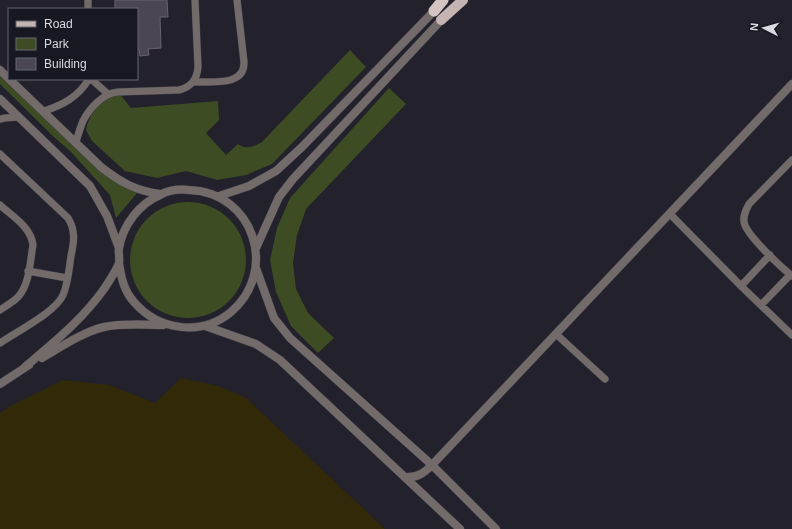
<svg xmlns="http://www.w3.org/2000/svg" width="792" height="529" font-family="Helvetica,sans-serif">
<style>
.green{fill:#3d4c23}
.sand{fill:#322908}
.building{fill:#4a4652;stroke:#67626f}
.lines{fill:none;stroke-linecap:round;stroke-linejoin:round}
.service-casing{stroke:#3c3b45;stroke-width:8}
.minor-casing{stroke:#3c3b45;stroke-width:9}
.primary-casing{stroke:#3c3b45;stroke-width:11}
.trunk-casing{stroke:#3c3b45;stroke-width:12}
.service{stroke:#736b6a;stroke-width:7}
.minor{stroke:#736b6a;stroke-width:8}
.primary{stroke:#c4b5b3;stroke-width:10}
.trunk{stroke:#d4c4c2;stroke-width:11}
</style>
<rect width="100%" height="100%" fill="#22212c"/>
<path class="green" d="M350,50L366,67L272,164L246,175L217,180L186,171L157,178L125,171L92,141L86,130C91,109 100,101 119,93L131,108L218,101L219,120L206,133L226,155L238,144C246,150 253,147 262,142Z
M0,76L33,104L44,117L138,192L116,218L110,195L71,152L55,138L0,84Z
M389,88L406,104L306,209L297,235L293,263L296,289L308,313L334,338L318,353L291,326L276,292L270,260L277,228L290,198Z
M130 260a58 58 0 1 1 116 0a58 58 0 1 1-116 0Z"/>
<path class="sand" d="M181,378L215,385L245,397L385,529H0V413L10,406L63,380L109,385L155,403Z"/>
<path class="building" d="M115,0H167L168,17H160L161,48L148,49L149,55L140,56L139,49H137V9H115Z"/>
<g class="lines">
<g class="service-casing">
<path id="service" d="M88,0V9
M91,79L108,94
M194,82C211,81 245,87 244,62L237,0
M44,111C63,105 78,97 89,79
M0,119L5,118L18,117
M76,142C78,135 80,128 83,121C89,109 103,93 118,92L179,90C191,87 197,80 198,67L195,0
M0,154L68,218C76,231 74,242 71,256C69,269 68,284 63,295C56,312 16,332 0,343
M792,160L749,204C746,210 743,215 744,222C746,235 781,267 792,276
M0,205C12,216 31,227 33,245C30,261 30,284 18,297C13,302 6,306 0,310
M670,214L741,286L792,335
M28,271L67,278
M741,286L770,255
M761,305L790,275
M556,334L605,379"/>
</g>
<g class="minor-casing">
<path id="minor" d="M0,70L9,79
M9,79L101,167C120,182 136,191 160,194
M0,99L90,186L107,216L119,248
M219,196L249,186L276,171L302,147L437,8
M256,248L279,197L293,179L445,16
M256,268L274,318L290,338L432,465L496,529
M205,326L256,344L280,360L460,529
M42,358C59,348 85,331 104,327C123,323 144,325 163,325
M25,367C53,343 82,320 104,289C108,283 117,269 119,263C120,258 118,252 119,248C123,225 139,204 160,195C169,190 180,189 189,190C254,192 279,271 231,312C201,337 158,330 134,302C124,291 121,277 119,263
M0,384L29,365
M405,477C417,478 424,473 432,465L792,84"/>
</g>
<g class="primary-casing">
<path id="primary" d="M441,20L463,0"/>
</g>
<g class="trunk-casing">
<path id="trunk" d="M434,11L443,0"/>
</g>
<use href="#service" class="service"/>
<use href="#minor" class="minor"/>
<use href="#primary" class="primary"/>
<use href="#trunk" class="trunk"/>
</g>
<rect x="8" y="8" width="130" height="72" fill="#181822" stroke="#66666f"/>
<rect x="16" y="21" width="20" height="6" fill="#c4b5b3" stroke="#66666f"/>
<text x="44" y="28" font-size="12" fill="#dadae2">Road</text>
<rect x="16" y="38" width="20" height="12" fill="#3d4c23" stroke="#66666f"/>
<text x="44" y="48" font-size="12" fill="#dadae2">Park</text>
<rect x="16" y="58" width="20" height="12" fill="#4a4652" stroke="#66666f"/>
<text x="44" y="68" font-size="12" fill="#dadae2">Building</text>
<g transform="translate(764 28) rotate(276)" stroke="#181822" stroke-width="3" paint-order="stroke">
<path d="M0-3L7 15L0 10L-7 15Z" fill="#dadae2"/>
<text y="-6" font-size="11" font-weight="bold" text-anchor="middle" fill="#dadae2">N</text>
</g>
</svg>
